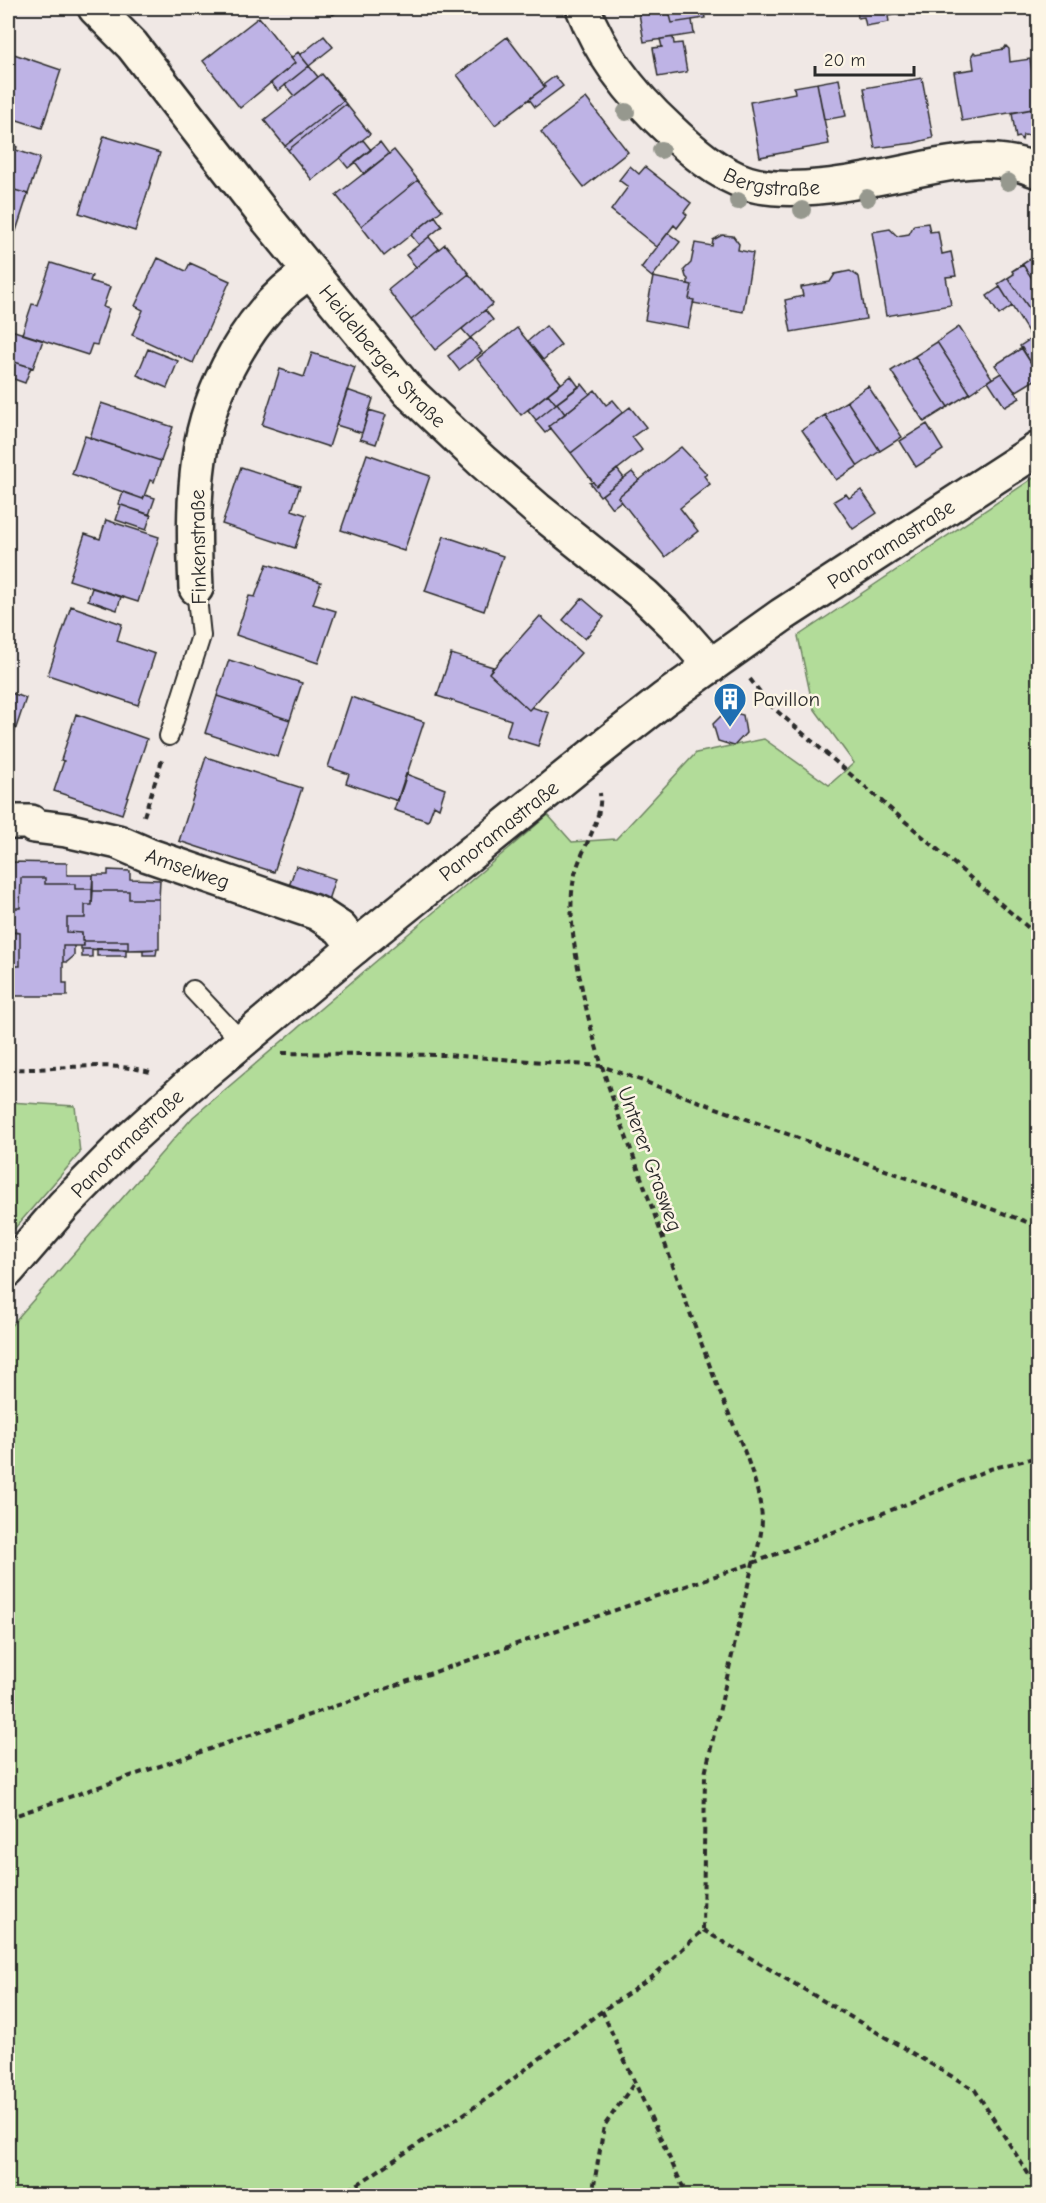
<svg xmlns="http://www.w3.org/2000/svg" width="1046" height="2203" font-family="'Comic Neue',sans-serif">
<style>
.green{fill:#b2dc99;stroke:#6e8462;stroke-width:1.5}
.building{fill:#beb3e5;stroke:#2b2b2b;stroke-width:1.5}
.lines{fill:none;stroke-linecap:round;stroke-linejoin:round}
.lane-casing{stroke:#2b2b2b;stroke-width:22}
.street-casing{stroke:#2b2b2b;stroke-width:38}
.path{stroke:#2b2b2b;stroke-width:4;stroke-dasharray:6 4.5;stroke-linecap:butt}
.lane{stroke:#fcf5e5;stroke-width:18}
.street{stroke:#fcf5e5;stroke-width:33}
.tree{fill:#96988e}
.labels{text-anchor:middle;stroke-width:5;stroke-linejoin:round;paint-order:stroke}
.street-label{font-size:21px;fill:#2b2b2b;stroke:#fcf5e5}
.poi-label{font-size:21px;fill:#2b2b2b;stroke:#fcf5e5;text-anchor:start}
</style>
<rect width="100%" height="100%" fill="#f0e8e5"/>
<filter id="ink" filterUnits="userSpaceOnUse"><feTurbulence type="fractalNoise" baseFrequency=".0167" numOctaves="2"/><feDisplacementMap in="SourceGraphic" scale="12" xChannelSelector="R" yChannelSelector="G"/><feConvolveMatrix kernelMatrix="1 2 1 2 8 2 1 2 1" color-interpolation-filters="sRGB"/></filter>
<g filter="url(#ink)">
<path class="green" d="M1038,475V2195L8,2196V1329L193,1117L548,815L572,842L616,839L696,753L764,739L829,785L854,763L813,707L798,636Z
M8,1102L75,1106L80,1153L8,1236Z"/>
<path class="building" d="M327,8H342L333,15Z
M638,8H703L705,18L692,20L694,34L644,42Z
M668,8H703L705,18L672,23Z
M846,8H918L919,11L888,16L889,22L866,26L864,17L858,18L857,10L847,12Z
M259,17L295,63L240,108L203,61Z
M324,36L333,47L309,66L300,55Z
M507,37L545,87L495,125L457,75Z
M673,37L674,44L682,43L687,72L658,77L653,48L662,47L660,39Z
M1006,46L1009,49L1010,62L1030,59L1038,108L962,121L954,72L974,69L972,55L974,52L976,54L1004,49Z
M8,52L61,70L42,128L8,117Z
M298,52L309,66L278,91L271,83L295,63L291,58Z
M309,66L318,77L294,96L285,85Z
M322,74L346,104L288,150L264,120Z
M322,74L344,100L285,146L264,120Z
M555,76L563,86L535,107L529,99L545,87L543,85Z
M922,78L933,138L914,143L875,148L864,88Z
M839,79L846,116L824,120L817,83Z
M817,83L829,144L760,157L750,102L795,93L794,87Z
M586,98L628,152L584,187L541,132Z
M346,104L370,134L312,180L288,150Z
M1038,108V136L1023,135L1022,140L1019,137L1016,138L1012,113Z
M104,136L160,153L135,231L79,213Z
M363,140L371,150L348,168L340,158Z
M380,142L389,154L364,174L355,162Z
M8,143L17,147L16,150L40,158L28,194L8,188Z
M394,150L418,180L361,226L336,195Z
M630,166L639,174L645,167L691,203L684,212L687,215L677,228L674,225L657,247L611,210L628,187L619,180Z
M418,180L442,210L384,256L361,226Z
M8,188L28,194L16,231L8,229Z
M435,216L442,226L419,245L411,235Z
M928,223L930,232L938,231L942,254L951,252L956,276L946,277L951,305L886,316L872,232L890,229L897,236L909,234L914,225Z
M668,233L680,242L652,277L641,268Z
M722,235L733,236L739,244L738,250L753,253L743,312L693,303L694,300L689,299L692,285L688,284V279L686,277L684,270L691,263L695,243L712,246L713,240Z
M429,237L439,249L416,267L406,255Z
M445,244L469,274L411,320L388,290Z
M1038,254V348L998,284L1014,274L1012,271Z
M158,258L186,271L190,263L230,281L193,363L132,335L143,310L135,306Z
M51,263L92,276L90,281L110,287L103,307L109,309L97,345L92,344L88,355L22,334L32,304L37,305Z
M1023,265L1038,287V321L1008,278L1014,274L1012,271Z
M850,271L859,277L866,319L791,332L785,300L803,296L801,287L830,282L835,274Z
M469,274L493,304L435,350L411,320Z
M653,277L692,285L689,299L694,300L688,328L645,320Z
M1000,287L1012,306L999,315L987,296Z
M485,310L493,320L470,338L462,329Z
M546,326L561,345L543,360L528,341Z
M959,327L992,378L970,393L937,342Z
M517,328L561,383L521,415L477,359Z
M11,330L43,340L33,368L8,360V339Z
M471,338L482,352L459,370L448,356Z
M1032,338L1038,348V374L1020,346Z
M937,342L970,393L948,407L915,356Z
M1022,348L1038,374V378L1015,392L995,365Z
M148,349L178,361L167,388L137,375Z
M312,353L355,367L329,447L262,425L280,369L304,377Z
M915,356L948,407L924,422L891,371Z
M8,360L31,367L25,383L8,377Z
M1001,373L1020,398L1005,407L988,381Z
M571,376L579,387L556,404L548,394Z
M582,384L590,394L565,414L557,403Z
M868,386L902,437L880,451L847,401Z
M347,390L373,399L362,433L336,425Z
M595,390L606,405L613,400L623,412L571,453L549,426Z
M548,394L556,404L536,420L528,410Z
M847,401L880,451L858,466L825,415Z
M101,403L173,427L161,461L90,438Z
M557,403L565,414L549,426L551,428L545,433L535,421Z
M630,407L646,427L632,437L642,450L596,486L571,453Z
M369,410L386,415L376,444L360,439Z
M825,415L858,466L836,480L802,430Z
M927,424L943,450L916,467L900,441Z
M85,436L161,461L154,482L150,480L143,499L72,474Z
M681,447L707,474L704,476L710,484L680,508L698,531L665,557L618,497Z
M367,454L430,476L404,551L341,530Z
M241,467L300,486L292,510L306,515L295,548L222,524Z
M617,469L624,478L600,496L590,483L593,482L596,486Z
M632,472L639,480L618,497L621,501L612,508L602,495Z
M861,490L877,513L853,529L834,501L846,494L849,498Z
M123,492L143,499L145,495L155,498L149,515L119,504Z
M121,505L151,515L146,530L116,520Z
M106,520L159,537L138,602L69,580L85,534L100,539Z
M444,536L503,556L484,611L425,591Z
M267,564L321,582L313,604L336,611L318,663L236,635L249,596L255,597Z
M92,588L121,597L117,610L88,600Z
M582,598L604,617L585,639L563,620Z
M71,606L122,624L117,641L155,654L138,705L48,675Z
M540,616L581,653L529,710L489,673Z
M451,654L493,667L489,673L529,710L532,707L549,713L538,746L506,736L511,720L437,696Z
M229,660L302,683L290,720L217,696Z
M8,692L26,698L13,737L8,735Z
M217,696L290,720L278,757L205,733Z
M351,697L424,722L398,801L346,783L349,774L328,767Z
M726,711L743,715L746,733L734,746L718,741L713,724Z
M76,714L147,739L122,814L54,791L64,761L61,760Z
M206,757L302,788L274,872L179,841Z
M406,774L445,789L439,808L434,805L428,821L394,810Z
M8,862L67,863V875H93L92,889H75V884H45V878H21L20,908H13V932H8Z
M296,866L335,879L326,906L287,892Z
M108,870L130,871V879L160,880L159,899H129V891H93V875H108Z
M21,878H45V884H75V889H92V905H85V918H67V932L82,933L84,946H63V983H67V996H12V966H20V933L13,932V908H20Z
M93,891H129V899H159V949L128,950V941H82V933L67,932V918H85V905H92Z
M8,932L20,933V966H12V996H8Z
M84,941H128V950L81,949V946H84Z
M63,946H74V956L67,962H63Z
M82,949H92V957H82Z
M97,949H126V956H97Z
M157,949L156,955H143V950Z"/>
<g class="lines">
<g class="lane-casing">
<path id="lane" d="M169,736L201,636L196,588
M193,990L242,1042"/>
</g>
<g class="street-casing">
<g id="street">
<path id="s1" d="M95,8L132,45L268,220L409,392L482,461L537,509L644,595L674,624L711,666"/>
<path id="s2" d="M583,8C601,55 632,95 669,129C692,151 717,173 747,183C798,199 883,176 936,166C971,160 1005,156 1038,171"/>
<path d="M196,588C194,545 193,502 199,459C208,390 250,309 310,272"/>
<path id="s3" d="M8,822H31L34,826L66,830L118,842L148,855L317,913L340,928L355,947"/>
<path id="s4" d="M8,1270L64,1205L118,1150L187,1087L355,947L590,757L664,699L782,615L1038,449"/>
</g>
</g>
<path class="path" d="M750,679L770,705L1038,936
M144,816L162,760
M282,1053L445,1055L602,1066L1038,1226
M8,1069C56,1071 106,1059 154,1073
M8,1818L753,1563L904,1505L990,1469L1038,1457
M703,1930L975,2090L1038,2189
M602,2011L687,2196
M340,2196L488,2098L602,2011L651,1978L703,1930L705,1774L753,1563C759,1546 764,1527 761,1509C754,1464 730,1420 714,1377C689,1311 665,1244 641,1177C617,1112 592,1046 580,978C574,946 567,906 575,874C582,847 603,821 600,793
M592,2196L604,2126L635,2082"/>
<use href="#lane" class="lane"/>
<use href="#street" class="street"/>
</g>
<g class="tree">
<circle cx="626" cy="112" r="9"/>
<circle cx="661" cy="150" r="9"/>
<circle cx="1008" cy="182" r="9"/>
<circle cx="867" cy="198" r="9"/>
<circle cx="738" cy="201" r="9"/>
<circle cx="802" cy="210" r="9"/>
</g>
</g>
<defs>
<g id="building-pin" transform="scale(1.725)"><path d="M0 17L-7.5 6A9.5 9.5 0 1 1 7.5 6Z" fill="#1f6fb2" stroke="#fcf5e5"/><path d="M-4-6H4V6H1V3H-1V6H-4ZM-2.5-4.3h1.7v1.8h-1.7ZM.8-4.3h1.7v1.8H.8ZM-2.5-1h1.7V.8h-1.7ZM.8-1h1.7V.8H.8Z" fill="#fff"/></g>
</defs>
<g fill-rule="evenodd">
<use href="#building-pin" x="730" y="699"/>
</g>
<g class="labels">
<g class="street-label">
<text dy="7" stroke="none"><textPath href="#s2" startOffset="270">Bergstraße</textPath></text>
<text dy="7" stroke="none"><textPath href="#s1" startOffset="452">Heidelberger Straße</textPath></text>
<text dy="7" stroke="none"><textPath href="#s4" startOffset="1146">Panoramastraße</textPath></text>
<text transform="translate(198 547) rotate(-91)" y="7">Finkenstraße</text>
<text dy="7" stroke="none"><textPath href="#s4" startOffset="660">Panoramastraße</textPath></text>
<text dy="7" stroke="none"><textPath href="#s3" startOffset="188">Amselweg</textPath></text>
<text dy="7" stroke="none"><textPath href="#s4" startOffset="174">Panoramastraße</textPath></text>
<text transform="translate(650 1159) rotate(70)" y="7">Unterer Grasweg</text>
</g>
<g class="poi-label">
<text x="753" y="706">Pavillon</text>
</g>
</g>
<rect width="1046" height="2203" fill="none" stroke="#fcf5e5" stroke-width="30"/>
<rect x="15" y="15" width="1016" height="2173" fill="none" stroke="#2b2b2b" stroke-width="2" filter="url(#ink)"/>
<path d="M815 66v9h99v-9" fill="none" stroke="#2b2b2b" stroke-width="3"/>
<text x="824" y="66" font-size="18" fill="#2b2b2b" stroke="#fcf5e5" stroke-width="4.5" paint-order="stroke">20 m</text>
</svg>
